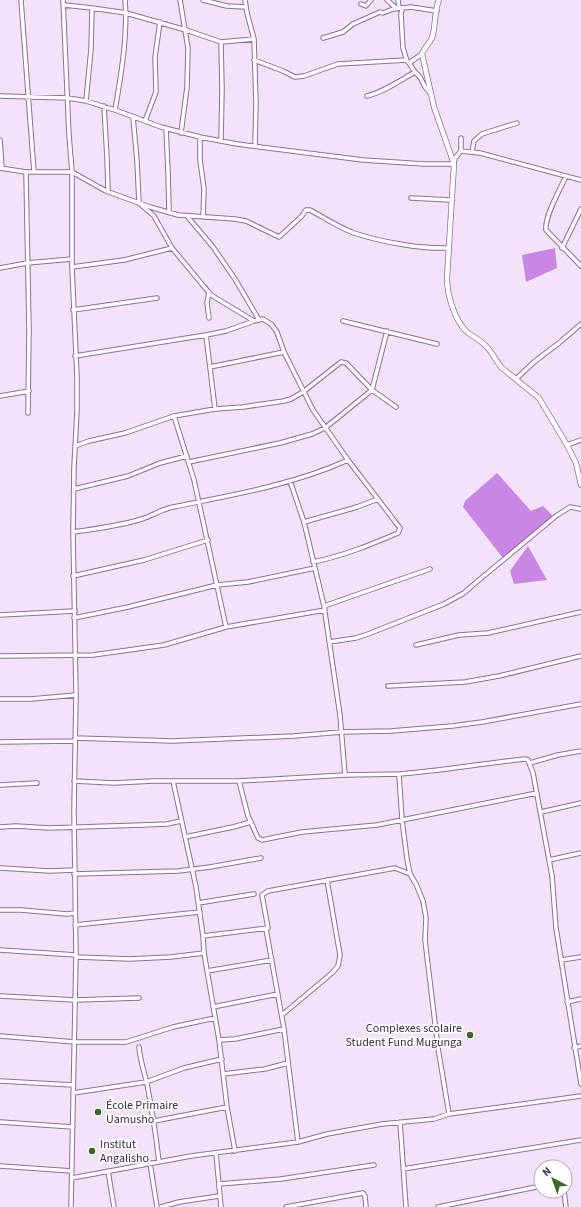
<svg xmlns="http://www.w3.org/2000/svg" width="581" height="1207" font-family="'Source Sans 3',sans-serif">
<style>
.forest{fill:#c987e3}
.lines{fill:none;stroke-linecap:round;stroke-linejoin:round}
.minor-casing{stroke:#916c9f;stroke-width:5.5}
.tertiary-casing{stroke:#916c9f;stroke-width:6}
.minor{stroke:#fff;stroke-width:3.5}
.tertiary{stroke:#fff;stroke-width:4.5}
.poi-dot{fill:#3d6826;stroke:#fff;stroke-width:1.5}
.labels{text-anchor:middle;stroke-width:3.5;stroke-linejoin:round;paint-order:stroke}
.poi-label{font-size:12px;fill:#3d2d43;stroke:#fff;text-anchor:start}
</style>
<rect width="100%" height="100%" fill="#f3e2f9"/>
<path class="forest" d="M555,248L557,268L526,282L522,255Z
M497,473L531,511L543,506L553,516L503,558L463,507L465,501Z
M528,546L547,580L514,584L510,571Z"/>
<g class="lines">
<g class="minor-casing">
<path id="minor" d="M21,0L34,172
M63,0L69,135L72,172V267L77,377V411L74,467L73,532L76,695L74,811L76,955L71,1207
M180,0L188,48L187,87L181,133
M203,0L227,6L246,7
M245,0L247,13L254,39L256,103L255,146
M387,0L396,8
M398,0L399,8
M361,4L366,6L371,0
M64,5L92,8L126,13L186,30L221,42L254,39
M402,8L401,15L403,48L407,61
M323,38L343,32L353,24L380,12L383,13L393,9L411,7L437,11
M221,42L222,89L221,141
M254,60L283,71L295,77L304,76L338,64L406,60L409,63L415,72L420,77L425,87L431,94
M409,63L422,54
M0,96L68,98L86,101L118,111L161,127L200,137L237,144L363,160L424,164H454L455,158L461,151V138
M367,96C384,92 399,81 415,72
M86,101L91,49L92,8
M104,106L107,158L108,191
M115,110C121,76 128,34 125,0
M133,117L137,161L139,203L154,216L172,248L211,295L254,321
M145,121L156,92L155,57L160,22
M166,128L168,171L169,211
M200,137V160L204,189L203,217
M0,140L2,168
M461,151L480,153L581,180
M472,152L474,141L482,134L517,123
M0,168L26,172H72L106,191L150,207L178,215L235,219L246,221L279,237L301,217L306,210H310C325,218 338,227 354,233C382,242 419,249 449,248
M26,172L29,329L28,413
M566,176C561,188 544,217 546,230L581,266
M411,198L451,200
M187,216L213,247L235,279L259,320
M562,248L581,209
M72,267L124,260L172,248
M0,268L27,263L72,259
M73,310L157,298
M209,318L207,303L209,292
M343,321L437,344
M206,335L215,409
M75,356L206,335L226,331L254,321L263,319L271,324L277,332L284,352L313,410L348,460L400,528L398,533C370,545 343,556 313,562
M210,367L284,352
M516,379L534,362L559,343L581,324
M0,396L29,391
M174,416L194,480L226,627
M567,445L581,440
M75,446L89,441L125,433L174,416L215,409L243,407L284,401L291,399L303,392L341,362L346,363L372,390L396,407
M189,462L280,443L312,434L325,428L372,390L387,331
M290,481L304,522L324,606L340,715L345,775
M74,489L128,476L160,463L187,456
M304,522L357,507L378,499
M73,532C96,529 119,526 142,519C152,516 162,509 173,507C232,495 293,485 348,460
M73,576L144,560L208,540
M324,606L430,569
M0,615L75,611
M74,618L128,607L217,585L248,582L315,568
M329,642L356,638L368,634L444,604L464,593L473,585L556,516L570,507L581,509
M416,645L459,635L488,633L581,612
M0,656L93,655L164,645L226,627L325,610
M388,686L465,682L499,676L581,656
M0,699H31L76,695
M75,738L173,741L294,736L342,732L391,731L452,726L482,722L581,704
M0,742L75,741
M530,763L558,755L581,751
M399,774C442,771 484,763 526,759L528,760L533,773L552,876L556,928L581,1084
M74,781L114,783L153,781H239L345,775L399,774L402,820L407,859L410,874L416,884L423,901L426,918L425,940L438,1048L449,1114
M173,781L196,887L203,936L204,953L219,1040L227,1107L235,1151
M239,781L248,816L258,838L262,840L302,832L377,825L537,793
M0,785L37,783
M541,812L581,803
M0,827L16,826L49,828L142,825L167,824L181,821
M185,837L233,827L251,822
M549,860L581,853
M0,868L50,871L74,870
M74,874L178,871L210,867L261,858
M198,903L254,894
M0,910H21L67,914L75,913
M75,925L200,912
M266,929L284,1029L298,1142
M203,936L268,928L262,895L268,891L395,868L410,874
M0,950L76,955
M76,957L130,959L171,957L204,953
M561,960L581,957
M207,971L272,960
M0,996L75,1000L139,998
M567,1002L581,999
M213,1007L278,994
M282,1015L332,973L338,966L340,955L327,880
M0,1036L75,1042H126L173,1027L215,1018
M219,1040L235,1039L284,1029
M139,1047C140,1060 144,1071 147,1084C152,1109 156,1136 159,1162
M574,1048L581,1046
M223,1074L265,1069L288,1063
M0,1081L73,1085
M73,1093L146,1082L184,1068L222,1059
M154,1121L227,1107
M0,1122L73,1127
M400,1122L406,1207
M216,1153L221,1207
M150,1163L157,1207
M0,1166L72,1171
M403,1169L581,1140
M108,1171L114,1207
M72,1178L191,1156L298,1142L327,1134L382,1124L434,1119L449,1114L581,1096
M219,1184L281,1179L374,1165
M564,1191L566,1207
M161,1207L179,1202L219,1196
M286,1207L363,1193L365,1196L366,1207
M438,1207L541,1186"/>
</g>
<g class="tertiary-casing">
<path id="tertiary" d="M439,0C434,11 436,26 432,38C429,44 424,48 422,54L434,107L454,164L447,278C447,294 454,319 466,331C472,336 480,340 486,346C492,352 496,361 502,368L539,398L567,445L576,463L581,485"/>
</g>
<use href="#minor" class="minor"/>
<use href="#tertiary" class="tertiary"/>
</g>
<g class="poi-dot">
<circle cx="470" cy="1035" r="4"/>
<circle cx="98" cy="1112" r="4"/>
<circle cx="92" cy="1151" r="4"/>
</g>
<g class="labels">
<g class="poi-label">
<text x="462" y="1032" text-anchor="end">Complexes scolaire<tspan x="462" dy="14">Student Fund Mugunga</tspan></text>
<text x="106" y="1109">École Primaire<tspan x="106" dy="14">Uamusho</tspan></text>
<text x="100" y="1148">Institut<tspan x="100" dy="14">Angalisho</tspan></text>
</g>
</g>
<g transform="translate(553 1179) rotate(319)"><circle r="19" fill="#ffffff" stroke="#b1abb4"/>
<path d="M0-3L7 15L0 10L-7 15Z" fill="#3d6826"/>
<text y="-6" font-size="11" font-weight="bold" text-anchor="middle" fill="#3d2d43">N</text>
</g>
</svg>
